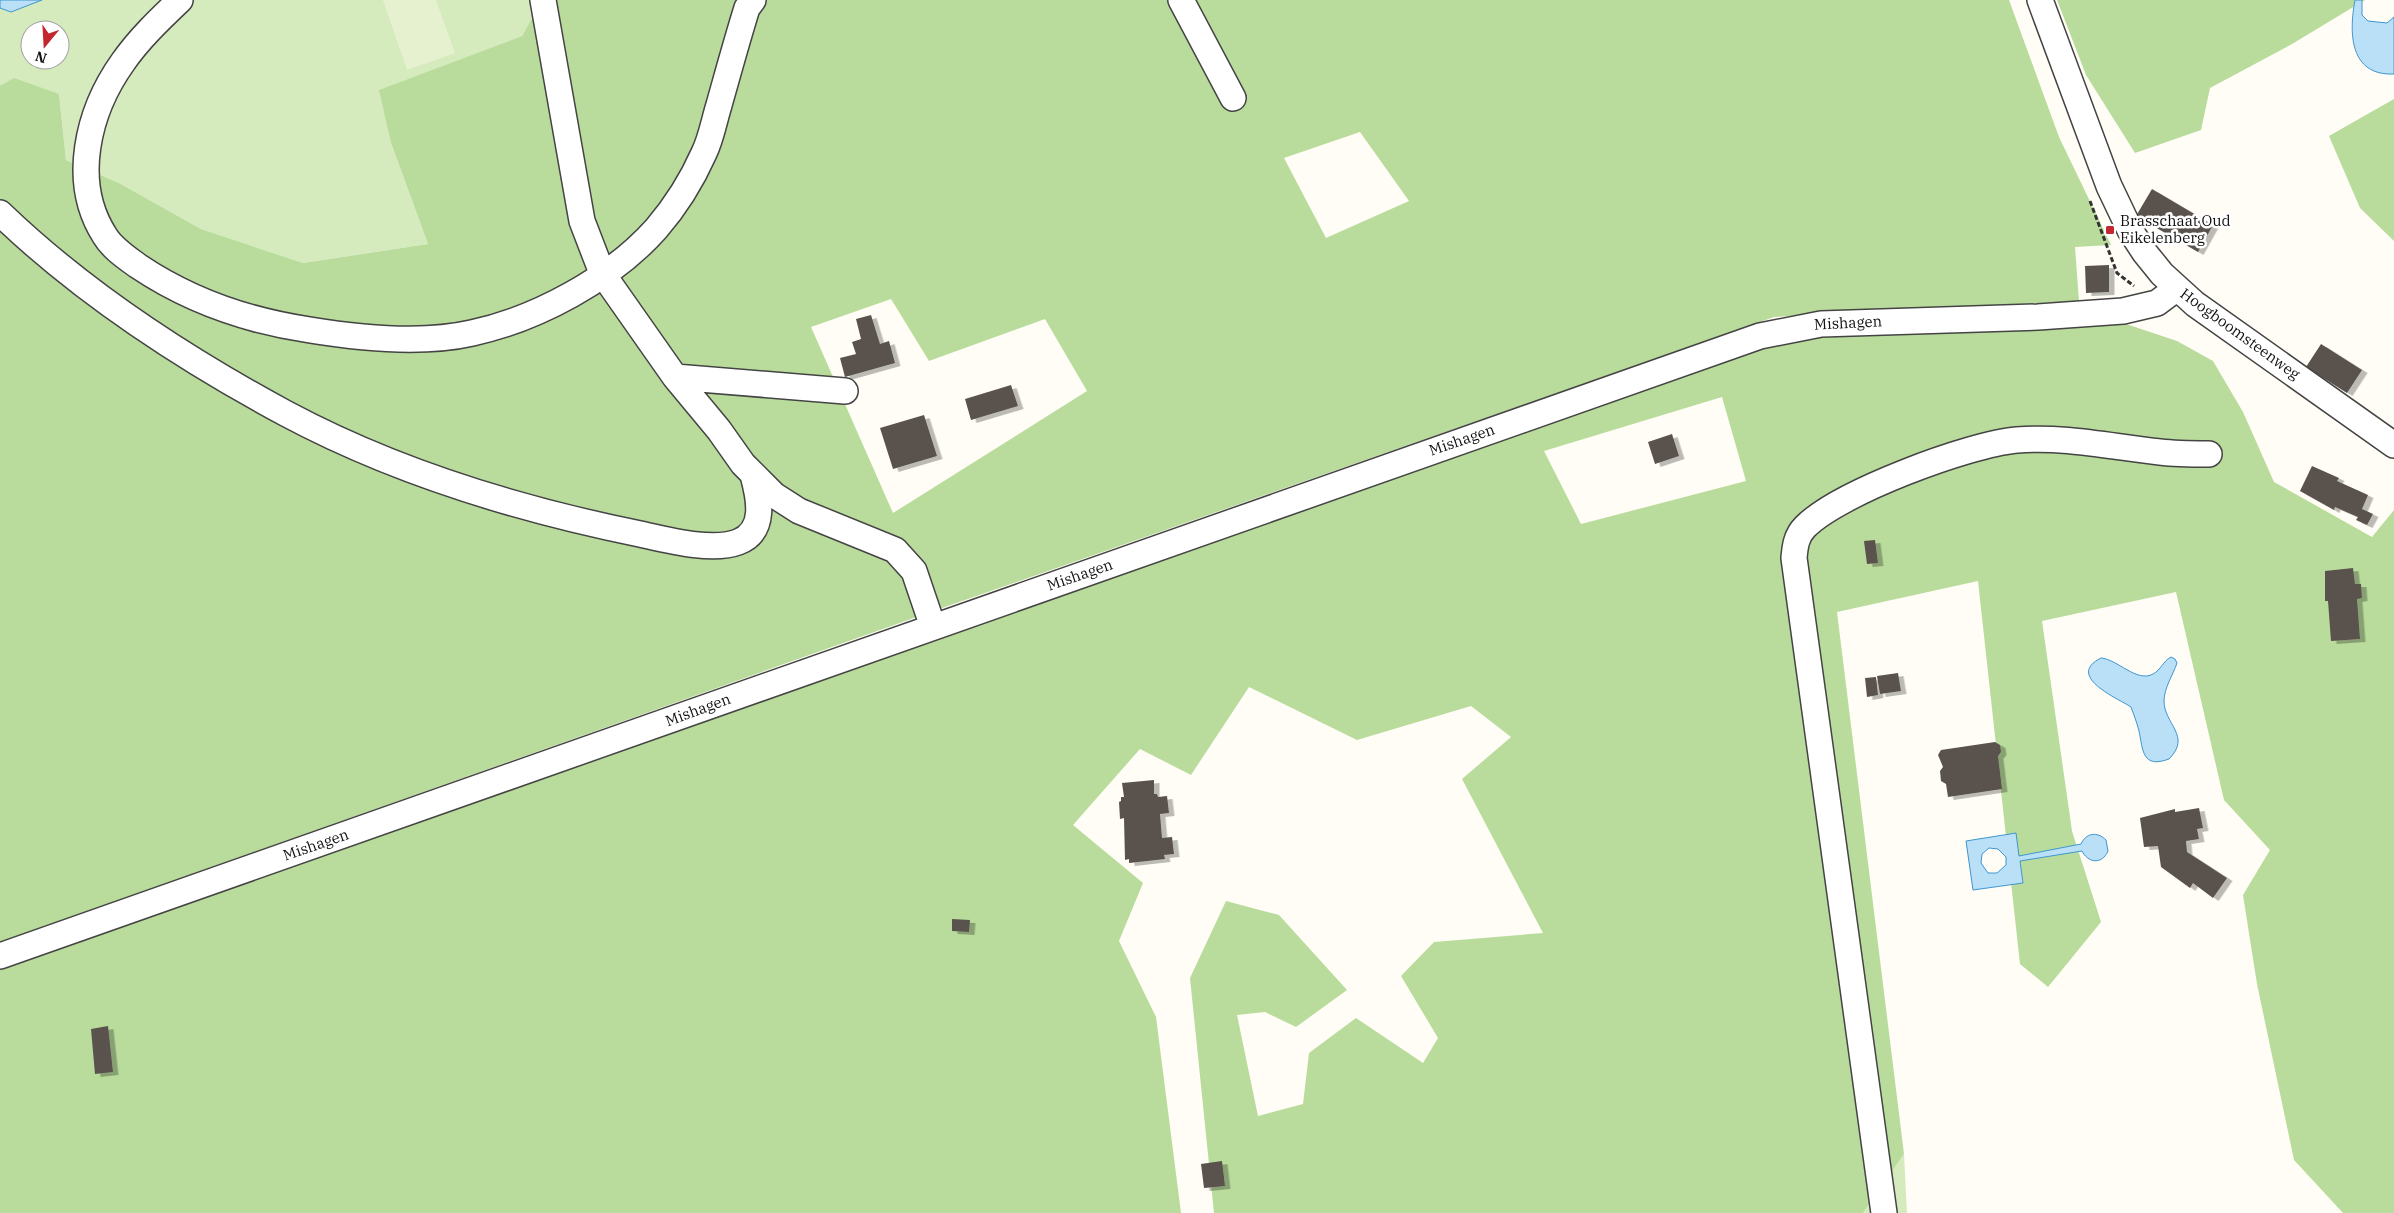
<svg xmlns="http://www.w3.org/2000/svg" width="2394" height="1213" font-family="'IBM Plex Serif',serif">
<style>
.green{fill:#d5ebbd;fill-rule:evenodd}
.forest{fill:#b9dc9c;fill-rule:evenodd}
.pitch{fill:#e6f2cf}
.water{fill:#b9e0f7;stroke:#3f96cf;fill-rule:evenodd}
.building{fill:#5a524d;filter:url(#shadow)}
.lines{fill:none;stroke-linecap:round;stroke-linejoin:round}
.minor-casing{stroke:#444;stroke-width:28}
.path{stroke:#333;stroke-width:3;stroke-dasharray:5 2.5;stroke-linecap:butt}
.minor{stroke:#fff;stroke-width:25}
.poi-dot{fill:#c4262e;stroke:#fff;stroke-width:2}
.labels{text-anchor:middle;stroke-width:5;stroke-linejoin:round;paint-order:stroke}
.poi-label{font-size:15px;fill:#111;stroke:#fff;text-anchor:start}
.street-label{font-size:15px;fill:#111;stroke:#fff}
</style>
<defs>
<filter id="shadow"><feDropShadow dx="5.5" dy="3" stdDeviation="0" flood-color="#0004"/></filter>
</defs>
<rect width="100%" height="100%" fill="#fffdf5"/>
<path class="green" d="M0,0H542L522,36L380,90L391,143L428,244L303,263L201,229L119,183L66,160L59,94L0,86ZM30,30H60V60H30Z
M1904,1154L1907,1213H1863Z"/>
<path class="forest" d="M542,0H2009L2059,137L2111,245L2075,247L2079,301L1774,317L945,607L0,942V86L14,78L59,94L66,160L119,183L201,229L303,263L428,244L391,143L379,90L522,36ZM1360,132L1409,201L1326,238L1284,158ZM891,299L929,361L1045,319L1087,391L893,513L811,327Z
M2057,0H2365L2292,44L2210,88L2201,130L2135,153L2086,75Z
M2394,99V241L2360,208L2329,136Z
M2117,321L2177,341L2213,361L2243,412L2274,482L2372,537L2394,510V1213H2343L2294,1160L2257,984L2243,895L2270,850L2224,800L2176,592L2042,621L2072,831L2101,922L2048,987L2020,964L1978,581L1837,612L1904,1154L1863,1213H1214L1190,978L1226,901L1279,915L1347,990L1296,1027L1265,1012L1237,1015L1258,1116L1303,1104L1309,1053L1356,1018L1423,1063L1438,1038L1401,976L1434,942L1543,933L1462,779L1511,737L1471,706L1357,740L1249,687L1191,775L1140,749L1073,825L1143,883L1119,941L1156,1017L1181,1213H0V970L1779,337ZM1722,397L1746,481L1581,524L1544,451Z"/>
<path class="pitch" d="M383,0H436L455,53L407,70Z"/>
<path class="water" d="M0,0H42L11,12L0,8Z
M2355,0H2362V15L2368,21L2387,23L2394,17V74C2349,76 2349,32 2355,0Z
M2171,657L2175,659L2177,663C2173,675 2164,688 2164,701C2164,724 2192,736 2169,759C2142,769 2143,750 2139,731C2137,723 2134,715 2131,707C2117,698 2065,676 2101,658C2117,659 2137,683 2153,674C2161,670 2163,661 2171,657Z
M2016,833L2019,856L2081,844C2086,833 2097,831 2106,840L2108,851C2102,865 2088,863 2082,851L2020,861L2023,883L1973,890L1966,841ZM1989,848L1998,849L2006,857V865L1997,873H1988L1981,863L1982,854Z"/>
<path class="building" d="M2152,189L2213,225L2198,252L2136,216Z
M2109,265V292L2086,293L2085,266Z
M871,315L880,344L889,341L895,363L845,377L840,358L856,354L852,342L861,339L856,319Z
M2321,344L2362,370L2347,393L2306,367Z
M1011,385L1018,406L971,420L965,399Z
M924,415L937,456L893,469L880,428Z
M1672,434L1679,456L1655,464L1648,442Z
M2312,466L2339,478L2337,481L2368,495L2362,509L2373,514L2367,525L2356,520L2358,517L2335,507L2334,510L2300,491Z
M1875,540L1878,563L1867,564L1864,541Z
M2353,568L2355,584H2361L2362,598L2357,599L2360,639L2331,641L2328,601H2325V571Z
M1898,673L1901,691L1880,694L1877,676Z
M1876,677L1878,695L1867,697L1865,678Z
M1995,742L2000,745L2001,752L1998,756L2002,789L1948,797L1946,784L1941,781L1940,771L1943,767L1938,755L1941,750Z
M1154,780V794H1157L1158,797L1167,796L1169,813L1160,814L1162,838L1172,837L1174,854L1164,855L1165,859L1129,863V859L1125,860L1124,818L1120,819L1119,802L1121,801V797H1124L1122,783Z
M2199,808L2203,828L2197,829L2199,839L2186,841L2187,852L2227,878L2213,898L2193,883L2190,888L2161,867L2158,846L2144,847L2140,818L2175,809V812Z
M952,919L970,920L969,932L952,931Z
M108,1026L113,1072L95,1074L91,1029Z
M1222,1161L1225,1186L1204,1188L1201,1164Z"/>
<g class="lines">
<g class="minor-casing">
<path id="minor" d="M180,0C160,19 139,39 123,62C88,111 70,182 105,236C112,248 127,258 138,266C190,301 249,321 310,330C359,338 424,344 472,333C537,319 611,279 656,229C675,207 692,180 704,153C711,139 714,121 719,105C728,73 737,40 747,8L753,0
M543,0L582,221L602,273L675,377L845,391
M1181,0L1233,98
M2040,0L2109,186L2130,230L2145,253L2162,274L2195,304L2394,445
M0,213C84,294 183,358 285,413C395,472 517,509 640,534C667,540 712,552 738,542C767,531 759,497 753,475
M675,377L719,430L743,464L774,495L799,511L895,550L914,571L933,627
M0,956L1760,336L1821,324L2038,317L2123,311L2157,303L2177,288
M1884,1213L1794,558C1795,547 1796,536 1805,527C1838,493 1969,444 2017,440C2065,436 2112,447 2160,452C2176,454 2193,454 2209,454"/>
</g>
<path class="path" d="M2090,201L2117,273L2134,286"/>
<use href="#minor" class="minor"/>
</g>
<rect class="poi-dot" x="2105" y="225" width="10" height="10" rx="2.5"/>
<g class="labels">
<g class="poi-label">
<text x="2120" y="226">Brasschaat Oud<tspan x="2120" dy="17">Eikelenberg</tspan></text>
</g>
<g class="street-label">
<text transform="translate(1848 323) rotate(-3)" y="5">Mishagen</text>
<text transform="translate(2240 334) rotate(36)" y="5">Hoogboomsteenweg</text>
<text transform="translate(1462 440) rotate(-19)" y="5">Mishagen</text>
<text transform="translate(1080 575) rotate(-19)" y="5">Mishagen</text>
<text transform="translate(698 710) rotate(-20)" y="5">Mishagen</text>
<text transform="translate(316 845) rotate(-19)" y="5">Mishagen</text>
</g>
</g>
<g transform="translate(45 45) rotate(198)"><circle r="24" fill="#ffffff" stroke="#a0a0a0"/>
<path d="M0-4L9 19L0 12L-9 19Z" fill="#c4262e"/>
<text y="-8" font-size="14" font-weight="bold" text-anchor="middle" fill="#111111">N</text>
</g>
</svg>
